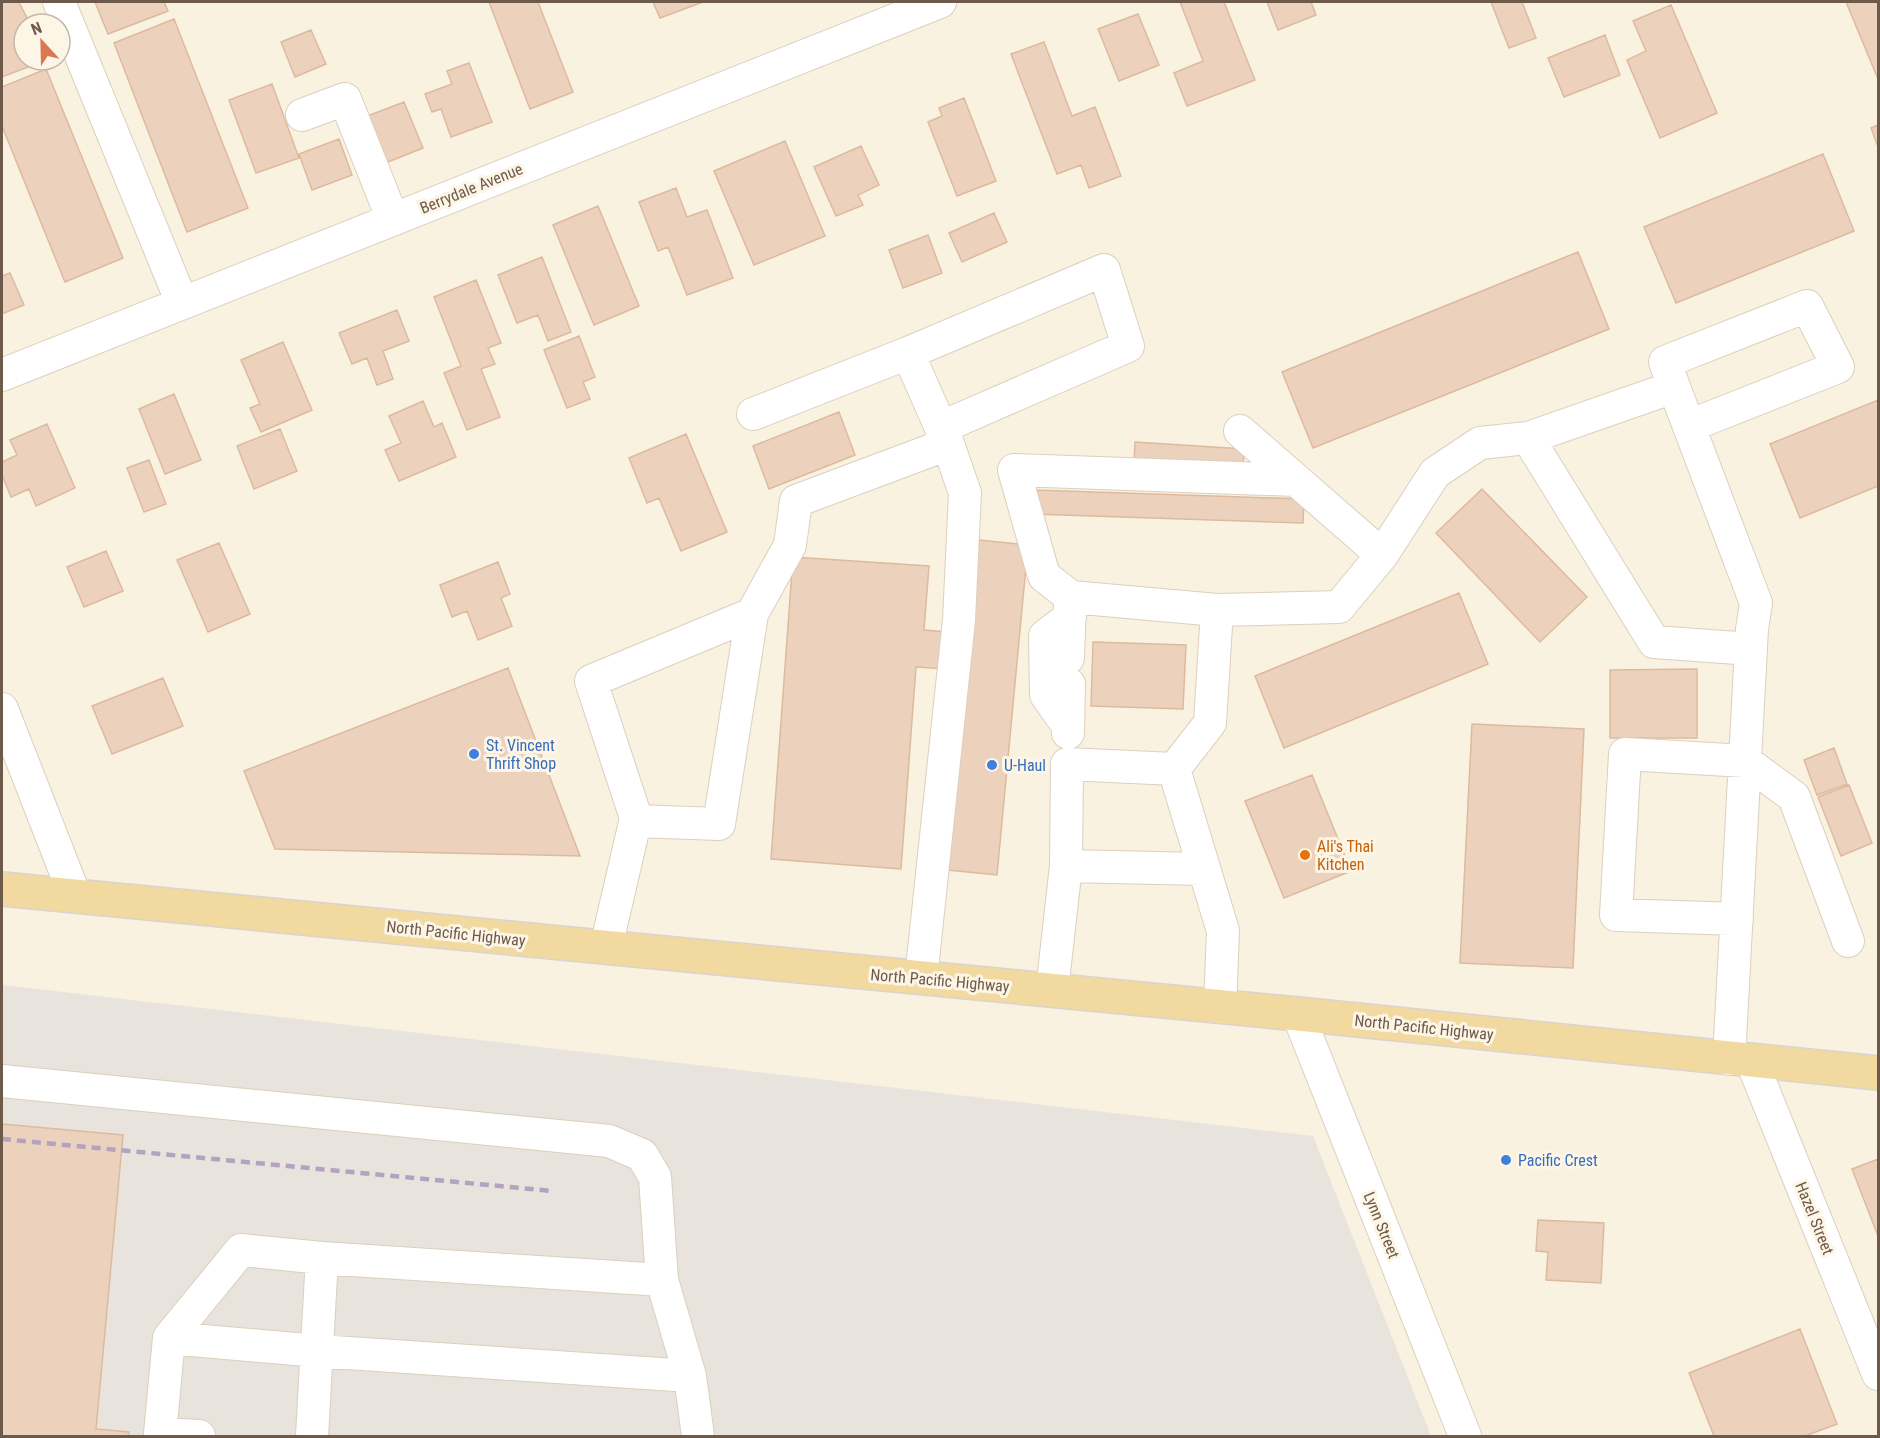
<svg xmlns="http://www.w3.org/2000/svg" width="1880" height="1438" font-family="'Roboto Condensed',sans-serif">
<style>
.industrial{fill:#e8e3dc}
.building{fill:#ecd2bc;stroke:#ddba9e;stroke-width:1.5}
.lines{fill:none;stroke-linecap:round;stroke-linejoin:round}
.minor-casing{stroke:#dccfbe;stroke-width:34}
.major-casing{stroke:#d9d4d0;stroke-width:36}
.minor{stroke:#fff;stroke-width:32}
.major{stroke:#f2d9a0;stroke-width:33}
.rail{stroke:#b5a2c0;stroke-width:4.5;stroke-dasharray:9 6;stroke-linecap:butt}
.shop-dot{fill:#3f7fe0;stroke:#fdf6e7;stroke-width:2}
.food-dot{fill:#e8710a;stroke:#fdf6e7;stroke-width:2}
.labels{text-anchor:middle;stroke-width:6;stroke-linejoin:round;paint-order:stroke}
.street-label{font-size:16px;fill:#6e5a4b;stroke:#fdf6e7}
.shop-label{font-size:16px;fill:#366cbe;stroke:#fdf6e7;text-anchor:start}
.food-label{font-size:16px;fill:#c56008;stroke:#fdf6e7;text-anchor:start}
</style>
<rect width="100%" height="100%" fill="#f9f2e1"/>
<path class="industrial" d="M2,985L1313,1136L1431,1436H2Z"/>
<path class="building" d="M2,2H19L30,24H24V60L44,61L2,77Z
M95,2H164L168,11L108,34Z
M489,2H538L573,92L530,109Z
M653,2H703L660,18Z
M1180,2H1224L1255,80L1187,106L1174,73L1203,61Z
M1267,2H1311L1316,15L1278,30Z
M1491,2H1522L1536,38L1509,48Z
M1846,2H1878V79Z
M1671,5L1717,113L1660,138L1627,60L1646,51L1633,21Z
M1138,14L1159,65L1119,81L1098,29Z
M174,19L248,208L187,232L114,43Z
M311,30L326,64L295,77L281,42Z
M1605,35L1620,75L1564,97L1548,58Z
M1044,42L1072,116L1095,107L1121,176L1089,188L1081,165L1057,174L1011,54Z
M469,63L492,122L451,137L441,109L432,112L425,94L452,84L447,71Z
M46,69L123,258L65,282L2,126V87Z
M272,84L299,158L256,173L229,100Z
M964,98L996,181L957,196L928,122L942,116L939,108Z
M404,102L423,148L383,164L365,117Z
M1878,125V147L1871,128Z
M339,139L352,175L312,190L299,154Z
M785,141L825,236L754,265L714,171Z
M861,146L879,185L858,195L863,205L836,216L814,167Z
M1823,154L1854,231L1676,303L1644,227Z
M676,188L687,217L707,210L733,278L687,295L668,247L658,251L639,202Z
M598,206L639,306L594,325L553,225Z
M994,213L1007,242L962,262L949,233Z
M928,235L942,273L903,288L889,250Z
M1578,252L1609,329L1313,448L1282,372Z
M542,257L571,332L548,341L538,315L517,323L498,275Z
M10,273L24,305L2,314V276Z
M476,280L501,343L488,348L495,364L481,369L500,417L467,430L444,373L461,366L434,297Z
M397,310L409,341L383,351L393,379L377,385L367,358L352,364L339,333Z
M579,336L595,377L583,382L590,399L567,408L544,350Z
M283,342L312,410L261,432L250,408L260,404L241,360Z
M174,394L201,460L165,474L139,409Z
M1878,400V486L1800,518L1770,444Z
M423,401L434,427L442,423L456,457L399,481L385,450L401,443L389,416Z
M839,412L855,455L769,489L753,446Z
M47,424L75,488L36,506L29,489L11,497L2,475V462L17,455L10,440Z
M280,429L297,471L254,489L237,446Z
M686,434L727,532L681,551L659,498L647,503L629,458Z
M1135,442L1244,449L1243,469L1134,463Z
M149,460L166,504L144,512L127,468Z
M1482,489L1587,597L1540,642L1436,533Z
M1034,490L1304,499L1303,523L1032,514Z
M979,540L1028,545L997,875L948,870Z
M219,543L250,614L208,632L177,560Z
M106,551L123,591L84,607L67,567Z
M793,557L929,566L924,630L948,632L946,669L916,667L901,869L771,859Z
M498,562L510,594L501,598L512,626L478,640L467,611L452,617L440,585Z
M1459,593L1488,664L1284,748L1255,676Z
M1093,642L1186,645L1183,709L1091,706Z
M508,668L580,856L275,849L244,771Z
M1697,669V738H1610V670Z
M163,678L183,726L112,754L92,706Z
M1472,724L1584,729L1573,968L1460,963Z
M1834,748L1847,784L1817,795L1804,760Z
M1312,775L1351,871L1284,898L1245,801Z
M1849,785L1872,843L1841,856L1818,797Z
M2,1124L123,1135L96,1429L129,1432L128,1436H2Z
M1878,1159V1236L1852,1169Z
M1538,1220L1604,1223L1601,1283L1546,1280L1548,1252L1536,1251Z
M1800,1329L1837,1424L1805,1436H1714L1689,1373Z"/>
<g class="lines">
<g class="minor-casing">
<path id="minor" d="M59,2L182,303
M302,115L345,99L393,220
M908,353L1104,270L1128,346L942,427
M2,375L940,2
M1674,387L1528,438L1654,642L1751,649
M753,414L908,353L948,444
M1689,426L1838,367L1807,306L1665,362L1674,387L1756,603L1752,629L1729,1059
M1382,555L1435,473L1480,443L1528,438
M1217,610L1339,607L1382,555L1240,431
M1068,658L1070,604
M2,709L75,896
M1068,726L1046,695L1045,636L1070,617
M1068,733L1069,684
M1174,769L1210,723L1217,610L1071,597L1044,576L1014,470L1296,480
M636,821L719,824L752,614L790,545L796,501L948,444L965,493L959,620L921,978
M1066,866L1204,869
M1737,919L1616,915L1625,754L1745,761L1794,797L1848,941
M606,947L636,818L591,681L752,614
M1052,990L1066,866L1067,764L1174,769L1223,931L1220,1007
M1298,1014L1465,1436
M1752,1062L1878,1374
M2,1081L609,1141L642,1155L655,1177L662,1280L322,1258L241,1250L169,1338
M662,1280L690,1376L698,1436
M199,1436L160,1434L169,1338L318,1351L690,1376
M312,1436L322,1258"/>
</g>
<g class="major-casing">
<path id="major" d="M2,889L1298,1014L1878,1073"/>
</g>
<use href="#minor" class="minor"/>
<use href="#major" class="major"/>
<path class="rail" d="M2,1139L552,1191"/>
</g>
<g class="shop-dot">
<circle cx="474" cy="754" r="6"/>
<circle cx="992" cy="765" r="6"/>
<circle cx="1506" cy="1160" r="6"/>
</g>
<circle class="food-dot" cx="1305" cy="855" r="6"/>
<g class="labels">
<g class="street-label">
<text transform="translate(471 188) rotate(-22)" y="6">Berrydale Avenue</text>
<text transform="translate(456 933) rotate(6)" y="6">North Pacific Highway</text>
<text transform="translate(940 980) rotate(5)" y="6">North Pacific Highway</text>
<text transform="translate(1424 1027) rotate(6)" y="6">North Pacific Highway</text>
<text transform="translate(1815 1218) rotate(68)" y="6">Hazel Street</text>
<text transform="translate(1382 1225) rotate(68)" y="6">Lynn Street</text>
</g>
<g class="shop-label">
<text x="486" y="751">St. Vincent<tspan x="486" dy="18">Thrift Shop</tspan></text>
<text x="1004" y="771">U-Haul</text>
<text x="1518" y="1166">Pacific Crest</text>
</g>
<g class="food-label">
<text x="1317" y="852">Ali's Thai<tspan x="1317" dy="18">Kitchen</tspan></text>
</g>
</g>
<rect width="1880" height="1438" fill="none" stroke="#6e5a4b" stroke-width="6"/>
<g transform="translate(42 42) rotate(338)"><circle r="28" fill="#fdf6e7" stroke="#c4b8a9" stroke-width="1.5"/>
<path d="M0-4.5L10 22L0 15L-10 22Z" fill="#d87952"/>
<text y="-9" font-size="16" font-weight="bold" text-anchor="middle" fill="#6e5a4b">N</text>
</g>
</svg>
